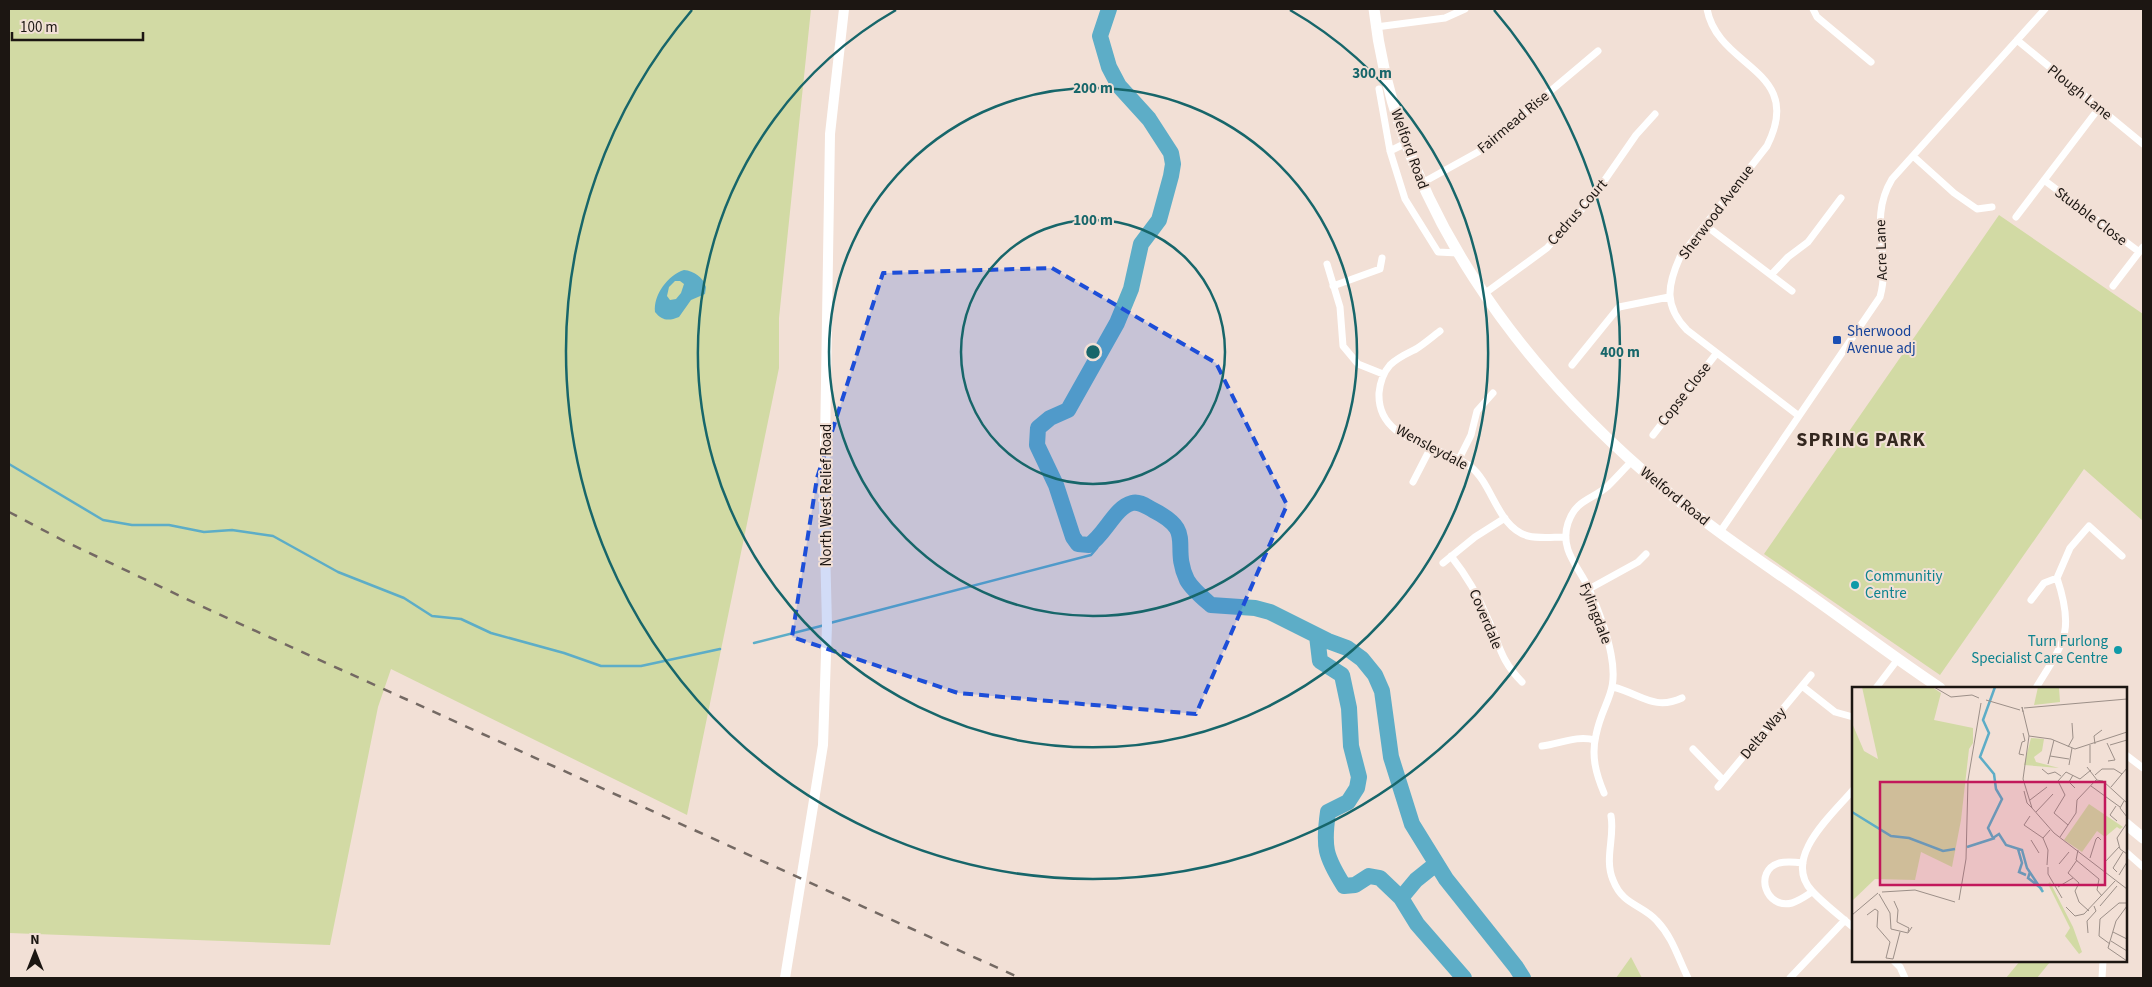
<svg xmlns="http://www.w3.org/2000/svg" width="2152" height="987" font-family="'Source Sans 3',sans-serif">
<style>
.green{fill:#d2daa4}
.water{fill:#5dadc7;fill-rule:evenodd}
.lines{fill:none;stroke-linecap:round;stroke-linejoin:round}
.stream{stroke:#5dadc7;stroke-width:2.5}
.river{stroke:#5dadc7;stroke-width:16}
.street{stroke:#fff;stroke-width:7}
.secondary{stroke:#fff;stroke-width:10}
.primary{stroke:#fff;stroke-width:11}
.rail{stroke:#746963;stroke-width:2.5;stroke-dasharray:9 9;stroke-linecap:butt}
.marked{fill:#1d4ed8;fill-opacity:0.2;stroke:#1d4ed8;stroke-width:4;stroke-dasharray:10 6;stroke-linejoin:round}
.ring{fill:none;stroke:#17666a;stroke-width:2.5}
.transit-dot{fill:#1a4fb4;stroke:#f2e0d6;stroke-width:2}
.culture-dot{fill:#0f9aa8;stroke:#f2e0d6;stroke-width:2}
.labels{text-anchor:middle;stroke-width:4;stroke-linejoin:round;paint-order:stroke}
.street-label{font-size:15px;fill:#1c1612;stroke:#f2e0d6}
.transit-label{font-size:15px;fill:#164399;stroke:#f2e0d6;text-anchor:start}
.culture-label{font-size:15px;fill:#0d838f;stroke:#f2e0d6;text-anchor:start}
.district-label{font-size:20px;font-weight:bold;letter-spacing:1px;fill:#34271f;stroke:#f2e0d6}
.inset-river{fill:none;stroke:#5dadc7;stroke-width:2.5}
.inset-road{fill:none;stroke:#9c8f88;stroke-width:1}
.view{fill:#c2185b;fill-opacity:0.15;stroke:#c2185b;stroke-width:2.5}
.inset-edge{fill:none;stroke:#1c1612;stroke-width:2.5}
.centre{fill:#17666a;stroke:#f2e0d6;stroke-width:2.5}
.ring-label{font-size:15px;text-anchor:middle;font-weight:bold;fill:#17666a;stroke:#f2e0d6;stroke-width:4;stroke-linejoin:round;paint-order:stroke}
</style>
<rect width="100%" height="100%" fill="#f2e0d6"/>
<path class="green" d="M9,9H811L779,318V368L687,815L391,669L378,707L330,945L9,933Z
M1999,215L2143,314V521L2084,469L1940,675L1764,554Z
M1631,957L1642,978H1616Z
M2020,961H2049L2050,962L2037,978H2006Z"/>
<path class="water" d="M684,270C694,271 703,277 706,287L705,294L691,300L679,317C669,321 662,321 655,312C653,295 668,275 684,270ZM675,281H680L684,284L681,293L676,299L670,300L667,296L669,287Z"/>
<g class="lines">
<path class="stream" d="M9,464L103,520L132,525H169L204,532L232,530L273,536L338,572L404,598L432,616L461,619L491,633L564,653L601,666H641L720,649
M830,623L1091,555L1097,548L1099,539
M754,643L825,625"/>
<path class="river" d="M1109,9L1100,36L1109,67L1119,86L1149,119L1171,153L1173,164L1171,176L1159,220L1141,244L1131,289L1117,323L1068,410L1050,418L1038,428L1037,445L1056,485L1073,537L1078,544L1089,545C1105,535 1115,507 1132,503C1140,501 1147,507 1153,510C1197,532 1170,544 1187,580C1192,589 1203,598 1211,605L1255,608L1270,612L1328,641L1347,648L1362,659L1375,675L1382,691L1391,757L1412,824L1446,879L1516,967L1523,978
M1317,636L1320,661L1342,675L1349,708L1351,746L1359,777L1357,788L1348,802L1328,812C1323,847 1325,856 1344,886L1355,885L1369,876L1380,878L1401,898
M1436,864L1416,880L1401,898L1417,924L1464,978"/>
<path class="street" d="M1707,9C1718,69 1806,69 1767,146L1680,257C1667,286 1664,306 1687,330L1799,416
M1813,9L1817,17L1871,62
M1376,27L1445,18L1465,9
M2017,40L2143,144
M1379,89L1390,151L1405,199L1438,252L1458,253
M1390,151L1406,143
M1913,156L1954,193L1977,209L1992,207
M2044,180L2138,251
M1422,183L1478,152L1598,51
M2016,217L2099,108
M1705,225L1792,291
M1327,264L1340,307L1343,346L1358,364L1383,374
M1771,275L1788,257L1808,242L1841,198
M1333,286L1380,269L1382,258
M2113,286L2143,247
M1484,294L1547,248L1593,197L1636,135L1655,114
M1440,331C1432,337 1424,344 1416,349C1406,354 1397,358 1390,365C1383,373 1380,383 1379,393C1377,444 1441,443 1471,467C1493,485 1498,528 1528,536C1540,539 1553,537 1566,537
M1572,365L1619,307L1669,297
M1653,435L1716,354
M1459,459L1471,435L1477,411L1493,393
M1413,482L1431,447
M1720,532L1880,297C1892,253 1867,221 1892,179L2045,9
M1451,556C1466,575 1478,595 1487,617C1500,644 1499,659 1522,682
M1443,563L1475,537L1505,518
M1589,589L1638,562L1646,554
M2031,600L2044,583L2057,578
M1802,686L1835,712L1853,717
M1613,687C1641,694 1654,711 1682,698
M1876,688L1898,659
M2036,688C2064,642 2075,632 2057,578L2070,548L2089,526L2122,556
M1542,746C1560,744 1576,735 1595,740
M1693,749L1723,780
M2126,755L2143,768
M1718,787L1811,675
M1853,790C1833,814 1781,858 1812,891C1824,904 1840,916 1853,927
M1604,793C1596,774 1591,756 1596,735C1603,700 1619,695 1611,654C1607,633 1598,609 1589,589C1579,567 1559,550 1568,523C1576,499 1592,500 1608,486C1616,478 1624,469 1632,461
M1611,816C1615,837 1604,859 1613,880C1623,906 1642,904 1657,921C1673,938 1678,958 1688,978
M2126,852L2143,867
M1803,863C1795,862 1787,861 1779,863C1753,871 1766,910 1792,903C1799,901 1806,896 1812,892
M1894,961L1900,967L1905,978
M1790,978L1845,920
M2102,978L2103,961"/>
<path class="secondary" d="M785,978L823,745L827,625L824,506L830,134L844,9"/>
<path class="primary" d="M1374,9C1396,204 1520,370 1668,492C1712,529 1762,562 1809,595C1853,626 1896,659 1940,688
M2126,824L2143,838"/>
<path class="rail" d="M9,512L64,541L214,612L1020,978"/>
</g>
<path class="marked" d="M1052,268L1216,363L1287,505L1196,714L958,693L792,637L817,478L883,273Z"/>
<g class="ring">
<circle cx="1093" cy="352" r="132"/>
<circle cx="1093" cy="352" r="264"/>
<path d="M1290 10A395 395 0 1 1 896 10"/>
<path d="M1494 10A527 527 0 1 1 692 10"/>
</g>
<rect class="transit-dot" x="1832" y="335" width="10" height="10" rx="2.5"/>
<g class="culture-dot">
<circle cx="1855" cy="585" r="5"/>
<circle cx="2118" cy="650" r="5"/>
</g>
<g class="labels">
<g class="street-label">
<text transform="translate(2080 92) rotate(39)" y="5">Plough Lane</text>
<text transform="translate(1513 122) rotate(-40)" y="5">Fairmead Rise</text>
<text transform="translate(1410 149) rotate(70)" y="5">Welford Road</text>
<text transform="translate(1577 212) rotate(-49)" y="5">Cedrus Court</text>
<text transform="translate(1716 212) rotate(-53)" y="5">Sherwood Avenue</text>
<text transform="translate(2091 216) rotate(37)" y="5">Stubble Close</text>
<text transform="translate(1881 250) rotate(-92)" y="5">Acre Lane</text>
<text transform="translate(1684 394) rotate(-52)" y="5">Copse Close</text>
<text transform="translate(1432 447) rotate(28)" y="5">Wensleydale</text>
<text transform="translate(826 495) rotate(-90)" y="5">North West Relief Road</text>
<text transform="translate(1675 496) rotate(39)" y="5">Welford Road</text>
<text transform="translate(1596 613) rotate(69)" y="5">Fylingdale</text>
<text transform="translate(1486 619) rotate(67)" y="5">Coverdale</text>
<text transform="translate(1763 733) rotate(-50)" y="5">Delta Way</text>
</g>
<g class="transit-label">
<text x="1847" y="336">Sherwood<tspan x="1847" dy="17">Avenue adj</tspan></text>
</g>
<g class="culture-label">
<text x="1865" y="581">Communitiy<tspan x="1865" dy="17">Centre</tspan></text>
<text x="2108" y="646" text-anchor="end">Turn Furlong<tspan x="2108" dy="17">Specialist Care Centre</tspan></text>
</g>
<g class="district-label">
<text x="1861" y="446">SPRING PARK</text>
</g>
</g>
<g transform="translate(1852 687)">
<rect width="275" height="275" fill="#f2e0d6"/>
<path d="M10,0H80L89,6L82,33L121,41V56L117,62L109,133L100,180L69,165L63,193L23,192L0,214V36L12,64L26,72ZM186,0H207L208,15L182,18ZM179,51L192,52L190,64L182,70L184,75L207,81L172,78ZM237,117L271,140L268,142L265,140L253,150L245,144L230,165L212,153ZM198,195L221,240L230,265L227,267L213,249L218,241L196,197Z" fill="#d2daa4"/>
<path class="inset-river" d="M143,0L131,33L137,46L128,70L142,87L144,102L150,112L136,141L141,151L147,147L154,158L170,163L175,181L191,205M0,125L39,149L57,151L91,164L103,162M115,160L143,151M166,162L170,176L167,185L174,188M178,185L176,191L190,202"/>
<path class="inset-road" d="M82,0L99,10L120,8L127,11M134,13L168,23M172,21L275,12M171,25L170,20L177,49L171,92L180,121L202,146L275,202M171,46L173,54L170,55L167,67L172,68M177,49L199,52L223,62L275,45M255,56L263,73L256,74M243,57L242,49L250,43M258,58L275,53M216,60L221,51L220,36M198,69L217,72M238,76V58M196,77L202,53M217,78L220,61M235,80L245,93M190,82L196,87L203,85L209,89M221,88L217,95L223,101M243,88L250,82H262L270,87M239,99L268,120M259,100L275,81M172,104L175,116L180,121M178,113L195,100M272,114L268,121L275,130M264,119L258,128L265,134M184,125L201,107M178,129L172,138L191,151M275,136L265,151L268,162L275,167M216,138L202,126L213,108L206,94L214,85L228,92L239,83M208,150L224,126L225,113L244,93L251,94L275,116M179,153L187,166M226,163L224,173L247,192L245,203L250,209M238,171L244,152L246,150L249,153M225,173L216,186L227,196L223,204L227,215L237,224M253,175L267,160M207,177L217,165M195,178L196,163L191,151L198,143M196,180V187L210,211M265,185L261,181L271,165M267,188L275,175M206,200L221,191M30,205L63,203L103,215M27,207L38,226L39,242L56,246L60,240M107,213L114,172L116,93L129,16M42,214L46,223L45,235L57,241L56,245M248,219L265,199M275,219L264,234L256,261L275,274M214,220L223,229L232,227L263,194M0,228L26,206M15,228L23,222L26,224L25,240L38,255L34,271L41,272L48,245M261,245L275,252M236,246L235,234L244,224L242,219M259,254L275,264M258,257L247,249L248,232L267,216H275"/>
<path class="view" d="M28,95H253V198H28Z"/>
<rect width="275" height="275" class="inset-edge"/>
</g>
<circle cx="1093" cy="352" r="8" class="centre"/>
<g class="ring-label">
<text x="1372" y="78">300 m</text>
<text x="1093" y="93">200 m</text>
<text x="1093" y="225">100 m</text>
<text x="1620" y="357">400 m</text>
</g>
<rect width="2152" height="987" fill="none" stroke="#1c1612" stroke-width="20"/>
<g transform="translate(35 952)" stroke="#f2e0d6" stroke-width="4" paint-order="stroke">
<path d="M0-4L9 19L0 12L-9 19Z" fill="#1c1612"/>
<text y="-8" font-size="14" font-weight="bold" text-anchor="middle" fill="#1c1612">N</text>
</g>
<path d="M12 32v8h131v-8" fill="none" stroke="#1c1612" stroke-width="2.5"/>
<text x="20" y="32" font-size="15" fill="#1c1612" stroke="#f2e0d6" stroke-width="4" paint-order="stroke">100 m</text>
</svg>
